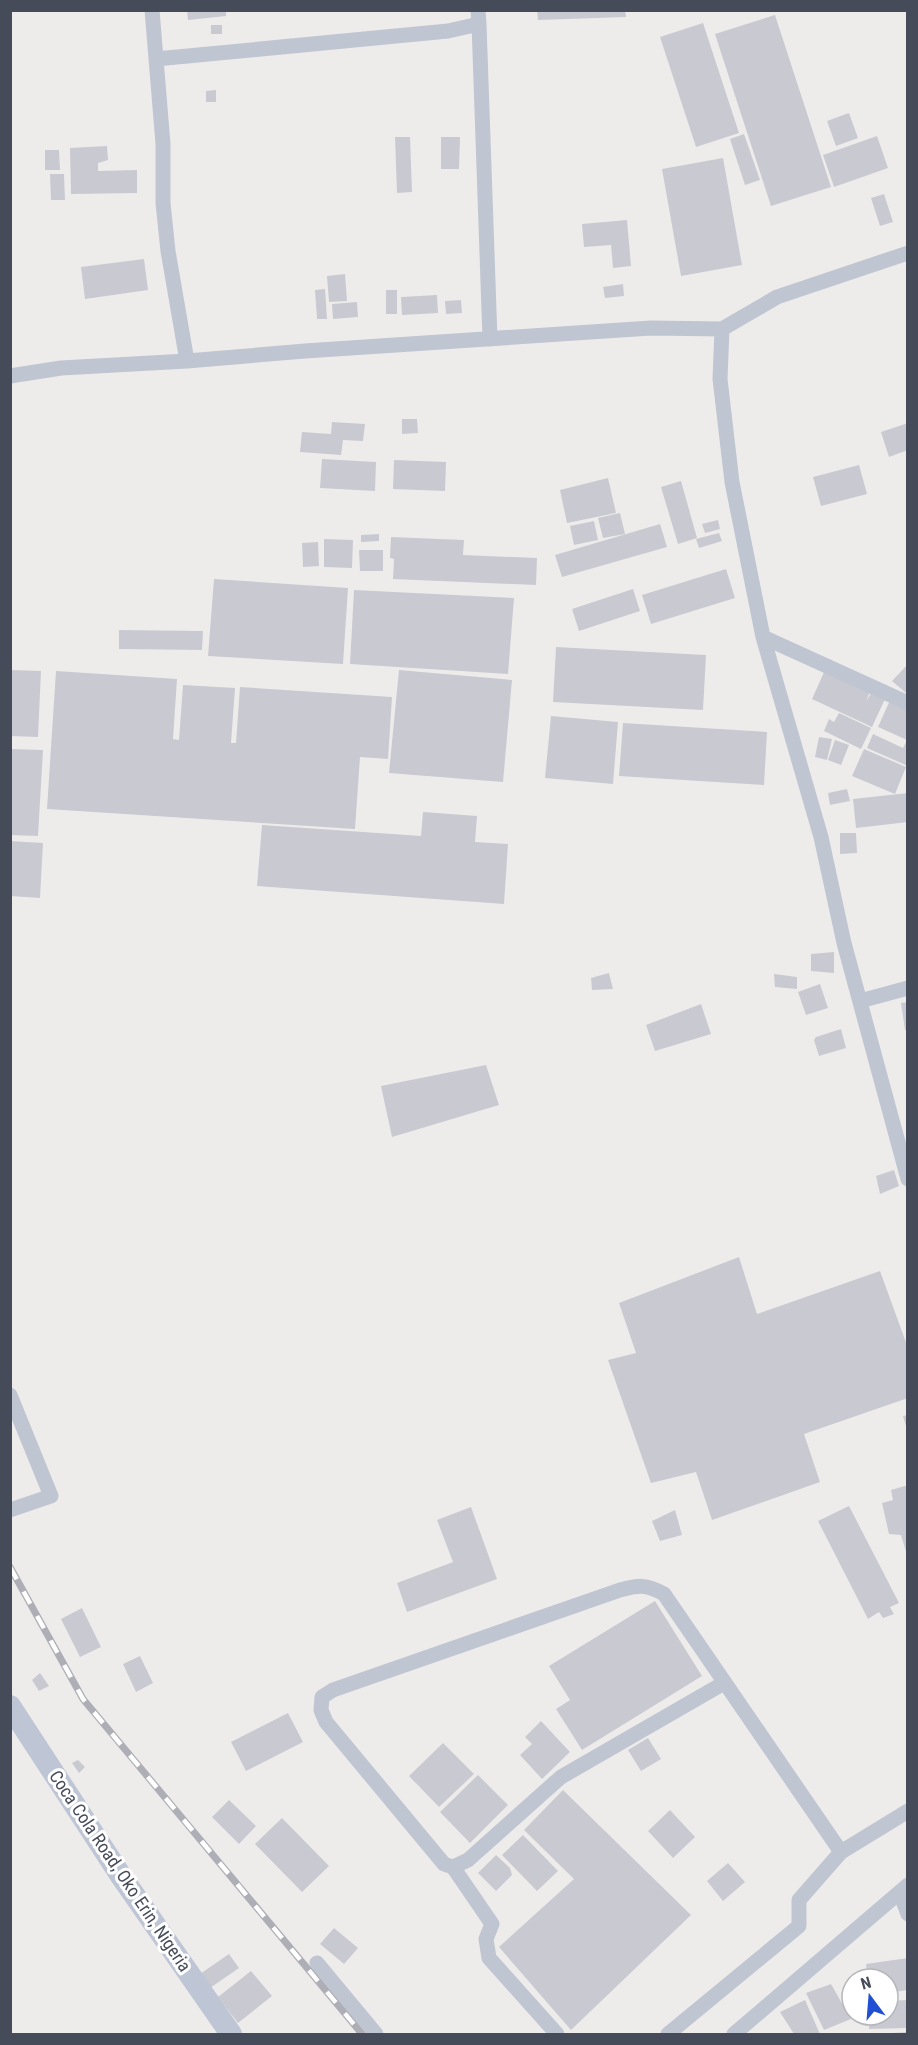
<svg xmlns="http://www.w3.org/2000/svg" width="918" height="2045" font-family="'Roboto Condensed',sans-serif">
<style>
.building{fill:#c9c9d1}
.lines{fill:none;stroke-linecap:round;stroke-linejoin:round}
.street{stroke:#bfc5d1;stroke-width:15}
.secondary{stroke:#bec5d4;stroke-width:22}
.rail-casing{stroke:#aeafb6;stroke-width:7}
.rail{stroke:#fff;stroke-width:4.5;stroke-dasharray:14;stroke-linecap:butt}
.labels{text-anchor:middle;stroke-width:6;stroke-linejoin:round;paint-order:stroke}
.street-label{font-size:18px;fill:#454b58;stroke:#fff}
</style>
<rect width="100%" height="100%" fill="#eeeceb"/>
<path class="building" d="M187,10H226V16L188,20Z
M537,10H625L626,17L538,20Z
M775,15L831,187L771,206L715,34Z
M703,23L739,133L696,147L660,37Z
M211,25H222V34H211Z
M216,90V102H206V91Z
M849,113L858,138L836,146L827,121Z
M744,134L760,180L745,185L730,139Z
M877,136L888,168L834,187L823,155Z
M395,137H410L412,192L397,193Z
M441,137H460L459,169H441Z
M107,146L108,160L98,163V171L137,170V193L71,194L70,148Z
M45,150H59L60,170H45Z
M723,158L742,265L681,276L662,169Z
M50,174H64L65,200H51Z
M884,194L893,222L880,226L871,198Z
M627,220L631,266L613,268L611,245L584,247L582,224Z
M144,259L148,290L85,299L81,267Z
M345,274L347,301L329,302L327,276Z
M623,284L624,296L605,298L603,287Z
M325,289L327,319H317L315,290Z
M386,290H397V314H386Z
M437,295L438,313L402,315L401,297Z
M461,300L462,313L446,314L445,301Z
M357,302L358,317L333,319L332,304Z
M402,419H417L418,433L402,434Z
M332,422L365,424L363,441L343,440L341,455L300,452L302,432L331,434Z
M908,423V450L889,457L881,432Z
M322,459L376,462L375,491L320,488Z
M394,460L446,462L445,491L393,489Z
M859,465L867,494L821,506L813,477Z
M608,478L616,513L567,523L560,490Z
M681,481L697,538L678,544L661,487Z
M620,513L625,534L603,538L598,518Z
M718,520L720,529L705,533L702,524Z
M594,521L598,540L574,545L570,526Z
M660,524L667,547L562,577L555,555Z
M719,533L722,541L699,548L696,539Z
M379,534V541L361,542V535Z
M391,537L464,540L463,555L537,558L536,585L393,579L394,559L390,558Z
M324,539L353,540L352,568L324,567Z
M318,542L319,566L303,567L302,543Z
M359,550H383V571H360Z
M726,569L735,598L651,624L642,595Z
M214,579L348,588L343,664L208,656Z
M633,589L640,611L579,631L572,609Z
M354,590L514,598L508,674L350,664Z
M119,630L203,631L202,650L119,649Z
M556,647L706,655L703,710L553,702Z
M908,664V692L906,693L892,681Z
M10,670L41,671L38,737L10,736Z
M399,670L512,680L503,782L389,773Z
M825,670L870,691L866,702L872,691L886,697L872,727L812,699Z
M56,671L177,679L173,739L179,740L183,685L235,688L231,743H236L240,687L392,697L388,759L360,757L355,829L47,809Z
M891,698L908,705V766L867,748L873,734L903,748L907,740L878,727Z
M839,713L871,728L861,749L824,731L829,719L834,722Z
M551,716L618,722L613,784L545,778Z
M623,723L767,732L764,785L619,776Z
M819,737L832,739L827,760L815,757Z
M835,740L849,745L841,765L828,760Z
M10,749L43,750L38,836L10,835Z
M864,749L906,767L895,794L852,776Z
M847,789L850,801L830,805L828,793Z
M908,793V822L856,828L853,799Z
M423,812L477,816L475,842L508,844L504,904L257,886L262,825L421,836Z
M840,833H856L857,853L840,854Z
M10,841L43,843L40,898L10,896Z
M834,952V973L811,971V954Z
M609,973L613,989L592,990L591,978Z
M774,974L797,977V989L775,987Z
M820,984L828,1008L806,1015L798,992Z
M908,1002V1030H905L901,1003Z
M701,1004L711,1034L655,1051L646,1025Z
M841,1029L846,1048L819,1056L814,1040L816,1037Z
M486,1065L499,1105L392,1137L381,1086Z
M894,1170L899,1186L880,1194L876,1176Z
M739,1257L757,1314L880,1271L908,1348V1398L804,1434L820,1482L712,1520L696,1472L651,1483L608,1360L636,1353L619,1303Z
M908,1415V1430H907L903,1416Z
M908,1485V1555H907L901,1535L889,1534L882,1503L893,1500L891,1490Z
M849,1506L899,1603L890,1607L894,1614L883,1618L879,1612L868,1619L818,1521Z
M471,1507L497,1579L407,1612L397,1583L453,1562L437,1520Z
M675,1510L682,1535L660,1541L652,1521Z
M655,1601L702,1676L582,1750L556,1709L570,1700L549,1666Z
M82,1608L101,1647L80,1657L61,1619Z
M140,1656L153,1683L136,1692L123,1664Z
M40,1673L49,1686L39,1691L32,1680Z
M288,1713L303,1742L246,1771L231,1742Z
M541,1721L570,1752L542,1779L520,1755L532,1744L525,1737Z
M648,1738L661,1759L641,1771L628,1750Z
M443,1743L474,1774L439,1807L409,1776Z
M78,1760L85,1767L79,1773L72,1763Z
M478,1775L508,1805L470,1843L440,1812Z
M563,1790L691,1915L571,2030L499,1947L574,1879L524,1830Z
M229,1800L256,1826L239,1844L212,1817Z
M670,1810L695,1837L673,1858L648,1831Z
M282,1818L329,1866L302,1892L255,1844Z
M523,1835L558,1871L537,1891L502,1855Z
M496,1855L510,1868L512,1875L496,1891L478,1873Z
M728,1863L745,1882L723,1901L707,1881Z
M334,1928L358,1948L344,1964L320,1944Z
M229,1954L239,1968L210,1988L200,1974Z
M908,1958V1990L888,1993V1979H868L866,1964Z
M251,1971L272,1996L238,2023L218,1997Z
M831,1984L851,2019L824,2030L806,1993Z
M805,2000L820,2034H794L780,2012Z
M908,2000V2028L869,2029V2015H888V2001Z
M908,2032V2034H892V2033Z"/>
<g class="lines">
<path class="street" d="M152,10L163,144V203L168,251L187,361
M479,24L490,339
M156,59L448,31L479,24L478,10
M722,329L720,379L732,482L763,637L821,837L844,943L908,1179
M10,376L61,368L187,361L305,351L651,328L722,329L777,297L908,253
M763,637L908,703
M860,1001L908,988
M10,1395L51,1496L10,1510
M724,1683L561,1777L468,1860L453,1867L444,1864L326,1722L321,1710L322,1697L333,1690L620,1590C639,1585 646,1584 664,1594L841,1852
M453,1867L492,1924L486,1939L489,1958L557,2034
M900,1893L908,1914
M317,1963L376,2034
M668,2034L799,1926V1900L841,1852L908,1811
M734,2034L908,1885"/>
<path class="secondary" d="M10,1706L121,1876L231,2034"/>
<g class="rail-casing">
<path id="rail" d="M10,1567L83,1699L362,2034"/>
</g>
<use href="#rail" class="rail"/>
</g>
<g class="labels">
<g class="street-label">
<text transform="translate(120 1871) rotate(56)" y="6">Coca Cola Road, Oko Erin, Nigeria</text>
</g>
</g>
<rect width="918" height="2045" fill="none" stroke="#454b58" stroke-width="24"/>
<g transform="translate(870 1997) rotate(344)"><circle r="28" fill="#ffffff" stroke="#b5b7bc" stroke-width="1.5"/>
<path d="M0-4.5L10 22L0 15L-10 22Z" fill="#204fd4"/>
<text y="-9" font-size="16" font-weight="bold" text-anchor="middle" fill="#454b58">N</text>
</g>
</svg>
